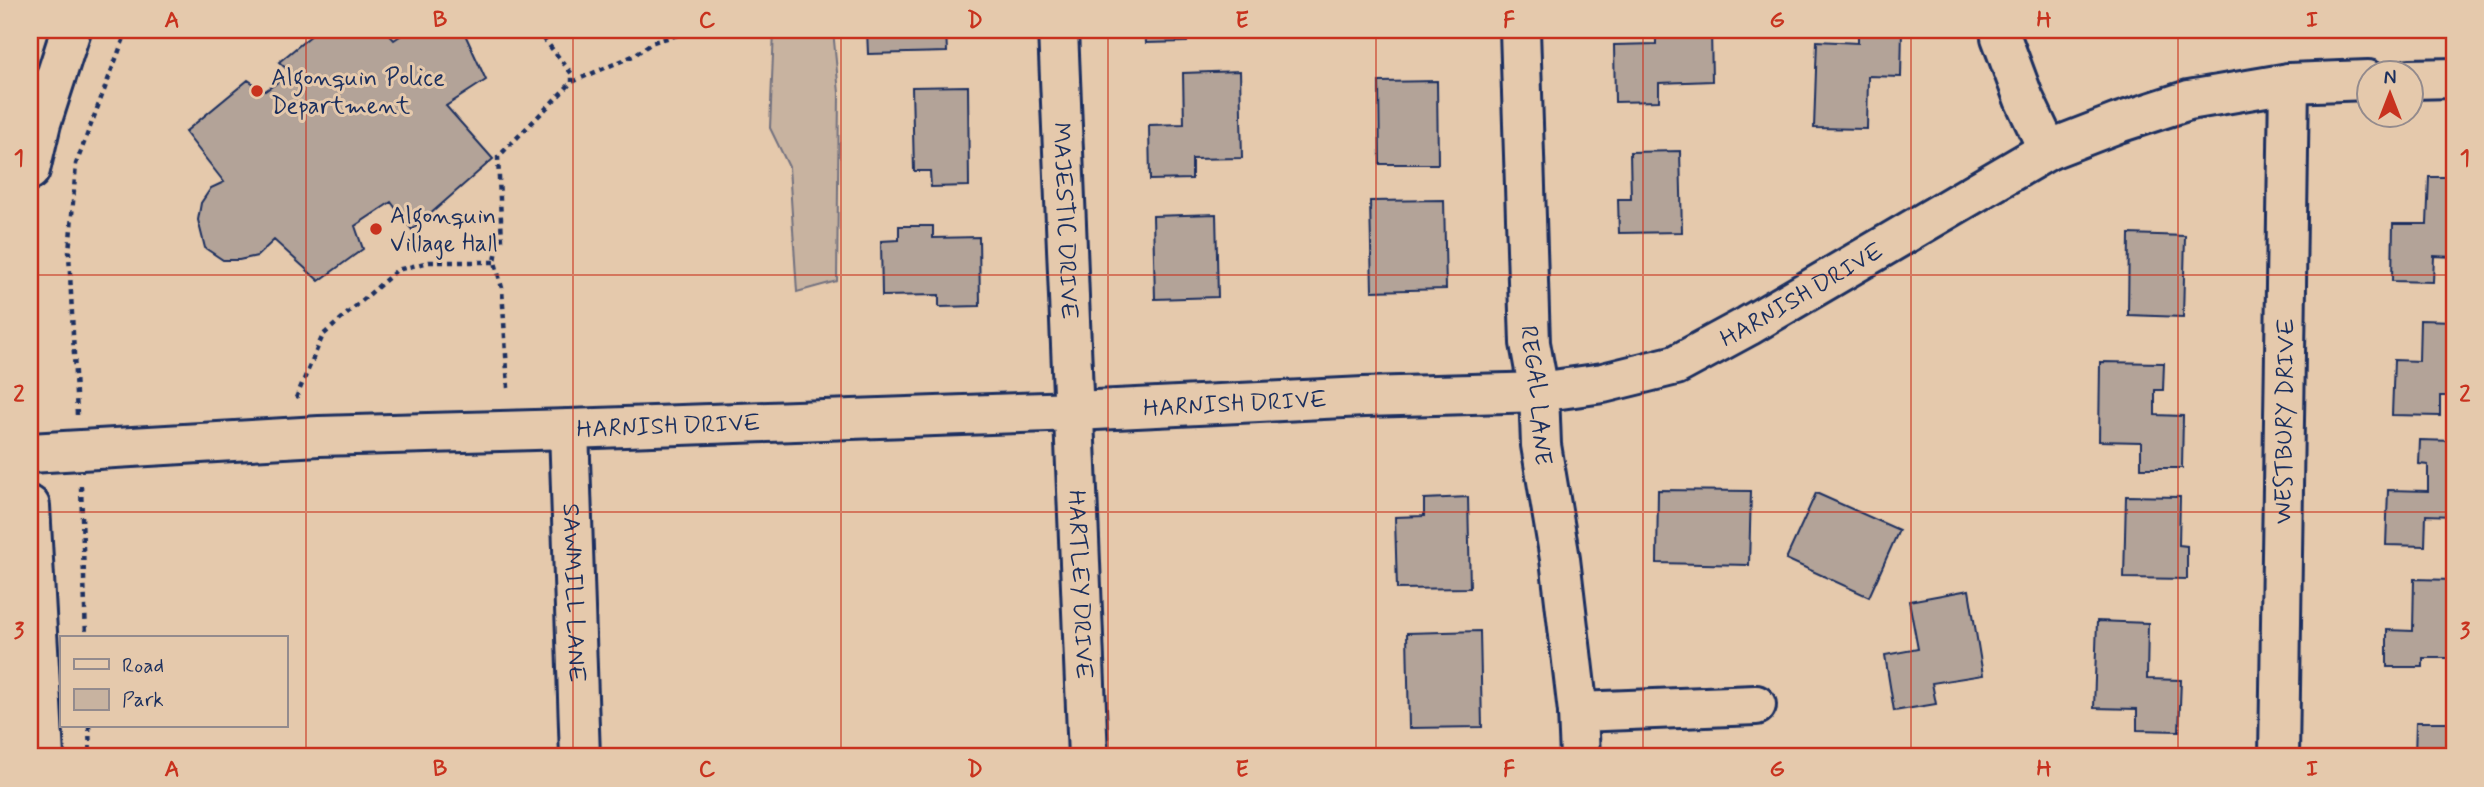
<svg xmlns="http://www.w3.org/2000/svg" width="2484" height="787" font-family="Mynerve,sans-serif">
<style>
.green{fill:#c8b3a0;stroke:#72717f;stroke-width:2}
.building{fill:#b3a398;stroke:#1b2f5e;stroke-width:2}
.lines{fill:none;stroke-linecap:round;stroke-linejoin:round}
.street-casing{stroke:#1b2f5e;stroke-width:44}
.secondary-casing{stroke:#1b2f5e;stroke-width:44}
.path{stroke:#1b2f5e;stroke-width:4.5;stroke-dasharray:5 5;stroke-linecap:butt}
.street{stroke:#e5c9ac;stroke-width:38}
.secondary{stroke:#e5c9ac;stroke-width:38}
.grid{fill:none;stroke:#c8321e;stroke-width:2;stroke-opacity:0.55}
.poi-dot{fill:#c8321e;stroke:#e5c9ac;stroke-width:2.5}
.labels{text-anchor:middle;stroke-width:6;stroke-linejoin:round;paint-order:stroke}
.poi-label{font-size:24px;fill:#1b2f5e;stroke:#e5c9ac;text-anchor:start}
.street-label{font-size:24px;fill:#1b2f5e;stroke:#e5c9ac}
.neatline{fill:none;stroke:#c8321e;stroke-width:2.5}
.grid-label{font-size:23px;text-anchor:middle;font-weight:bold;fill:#c8321e}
</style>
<rect width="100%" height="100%" fill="#e5c9ac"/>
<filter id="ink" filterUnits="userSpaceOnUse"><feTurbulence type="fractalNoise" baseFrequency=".0143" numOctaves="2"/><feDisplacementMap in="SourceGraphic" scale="14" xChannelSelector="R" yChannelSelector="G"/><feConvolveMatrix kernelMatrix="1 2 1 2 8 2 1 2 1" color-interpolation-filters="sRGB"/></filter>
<g filter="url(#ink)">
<path class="green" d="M774,30H833L839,93L837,281L797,292L789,167L770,128Z"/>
<path class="building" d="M318,30H385L394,40L409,30H463L486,80L446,106L493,159L412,230L391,202L355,226L363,249L319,281L274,240L257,256L239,260H223L205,248L198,220L201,203L211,188L224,182L185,132L248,80L265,91L291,73L279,62Z
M867,30H946L947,52L868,54Z
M1145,30H1187V42L1146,43Z
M1656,30H1711L1712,81L1659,83V101L1615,102L1614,45L1656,44Z
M1858,30H1902L1901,77L1868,76L1867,129L1814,128L1817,41L1858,43Z
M1240,71L1242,158L1192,159V179L1150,180L1149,125L1184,124L1183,73Z
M1437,81L1438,164H1380L1379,82Z
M968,86L969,186L931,187L930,171H914L912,87Z
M1680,151L1682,232L1619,233L1618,199H1631L1630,152Z
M2429,177H2454V257L2434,256L2433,282L2392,281L2393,224H2427Z
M1444,200L1446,289L1372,291L1370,201Z
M1216,214L1218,297L1155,299L1153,216Z
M899,226H933V238L979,237L980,306L939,307V295L882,296L881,241L899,240Z
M2129,234L2185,236L2183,317L2128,315Z
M2420,320L2454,321V396H2440V416L2392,415L2394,360L2419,361Z
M2100,362L2164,363L2163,390H2155V415L2183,416L2182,468H2141V442L2099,441Z
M2420,440L2454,441V516L2426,515L2425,546L2386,545L2388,490L2428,491V465L2419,464Z
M1658,490L1751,491L1749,565L1657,563Z
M1816,493L1899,530L1869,597L1786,559Z
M2126,496L2180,497L2179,545L2187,546V579L2124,578Z
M1468,497L1470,588L1397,589L1395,517L1424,516V499Z
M2414,579L2454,580V658H2423V667H2387V630L2413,631Z
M1969,590L1983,675L1932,683L1936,704L1894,711L1885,655L1918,649L1909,601Z
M2097,621L2148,623L2147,679L2181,680L2179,731L2137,730V709L2094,708Z
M1480,631L1482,727L1409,728L1407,633Z
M2416,722H2454V757H2415Z"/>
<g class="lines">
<g class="street-casing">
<g id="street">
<path id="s1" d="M1058,30L1088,757"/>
<path id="s2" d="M1520,30L1530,343L1539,392L1541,445L1560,559L1578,712L1580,757"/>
<path d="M2000,30L2001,37L2024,99L2048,150"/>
<path d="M30,170L41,123L71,30"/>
<path id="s3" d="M569,429L580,757"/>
<path d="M30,506L44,757"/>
<path d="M1578,712L1756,705"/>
<path id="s4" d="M2279,757L2289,83"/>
</g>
</g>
<g class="secondary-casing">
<g id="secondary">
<path d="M2410,79L2454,78"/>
<path id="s5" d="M30,453L319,436L569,429L1075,411L1364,397L1539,392L1603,383L1676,365L1748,326L2048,150L2118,123L2189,100L2289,83L2368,80"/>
</g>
</g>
<path class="path" d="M537,30L572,74V82
M508,388L502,288L495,262L497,249L502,241L498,157L572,82L633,56L653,42L695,30
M296,398L323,335L397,270L429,262H495
M77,415L69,253L76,164L127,30
M81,486L86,638
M89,726L90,757"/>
<use href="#street" class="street"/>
<use href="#secondary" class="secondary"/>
</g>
</g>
<path class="grid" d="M306,30V757M573,30V757M841,30V757M1108,30V757M1376,30V757M1643,30V757M1911,30V757M2178,30V757M30,275H2454M30,512H2454"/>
<g class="poi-dot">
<circle cx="257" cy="91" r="7"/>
<circle cx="376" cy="229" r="7"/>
</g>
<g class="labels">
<g class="poi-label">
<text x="271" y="85">Algonquin Police<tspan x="271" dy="28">Department</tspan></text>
<text x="390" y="223">Algonquin<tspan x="390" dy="28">Village Hall</tspan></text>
</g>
<g class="street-label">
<text dy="8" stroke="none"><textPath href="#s1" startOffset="191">MAJESTIC DRIVE</textPath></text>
<text dy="8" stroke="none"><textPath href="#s5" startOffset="1794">HARNISH DRIVE</textPath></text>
<text dy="8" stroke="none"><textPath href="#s2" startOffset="366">REGAL LANE</textPath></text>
<text dy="8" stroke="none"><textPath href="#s5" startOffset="1206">HARNISH DRIVE</textPath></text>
<text dy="8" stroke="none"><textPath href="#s4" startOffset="336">WESTBURY DRIVE</textPath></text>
<text dy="8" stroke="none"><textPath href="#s5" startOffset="639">HARNISH DRIVE</textPath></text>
<text dy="8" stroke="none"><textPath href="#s1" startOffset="555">HARTLEY DRIVE</textPath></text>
<text dy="8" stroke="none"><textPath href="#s3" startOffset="164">SAWMILL LANE</textPath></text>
</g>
</g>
<rect width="2484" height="787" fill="none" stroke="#e5c9ac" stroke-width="77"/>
<rect x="60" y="636" width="228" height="91" fill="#e5c9ac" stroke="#948b8d" stroke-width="2"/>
<rect x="74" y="659" width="35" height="10" fill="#e5c9ac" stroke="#948b8d" stroke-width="2"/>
<text x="122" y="672" font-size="21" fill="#1b2f5e">Road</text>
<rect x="74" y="689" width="35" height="21" fill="#c8b3a0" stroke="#948b8d" stroke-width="2"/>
<text x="122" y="706" font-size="21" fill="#1b2f5e">Park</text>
<g transform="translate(2390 94)"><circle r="33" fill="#e5c9ac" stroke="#948b8d" stroke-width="2"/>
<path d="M0-5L12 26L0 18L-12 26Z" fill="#c8321e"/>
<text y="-10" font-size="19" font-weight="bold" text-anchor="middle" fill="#1b2f5e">N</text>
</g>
<rect x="38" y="38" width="2408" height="710" class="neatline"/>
<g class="grid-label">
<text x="172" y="27">A</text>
<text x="440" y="27">B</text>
<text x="707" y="27">C</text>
<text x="975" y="27">D</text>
<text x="1242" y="27">E</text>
<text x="1509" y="27">F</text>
<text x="1777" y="27">G</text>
<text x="2044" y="27">H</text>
<text x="2312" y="27">I</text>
<text x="19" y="165">1</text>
<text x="2465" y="165">1</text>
<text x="19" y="401">2</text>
<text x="2465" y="401">2</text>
<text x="19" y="638">3</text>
<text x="2465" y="638">3</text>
<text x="172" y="776">A</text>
<text x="440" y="776">B</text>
<text x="707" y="776">C</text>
<text x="975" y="776">D</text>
<text x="1242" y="776">E</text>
<text x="1509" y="776">F</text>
<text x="1777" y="776">G</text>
<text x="2044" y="776">H</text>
<text x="2312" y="776">I</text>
</g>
</svg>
